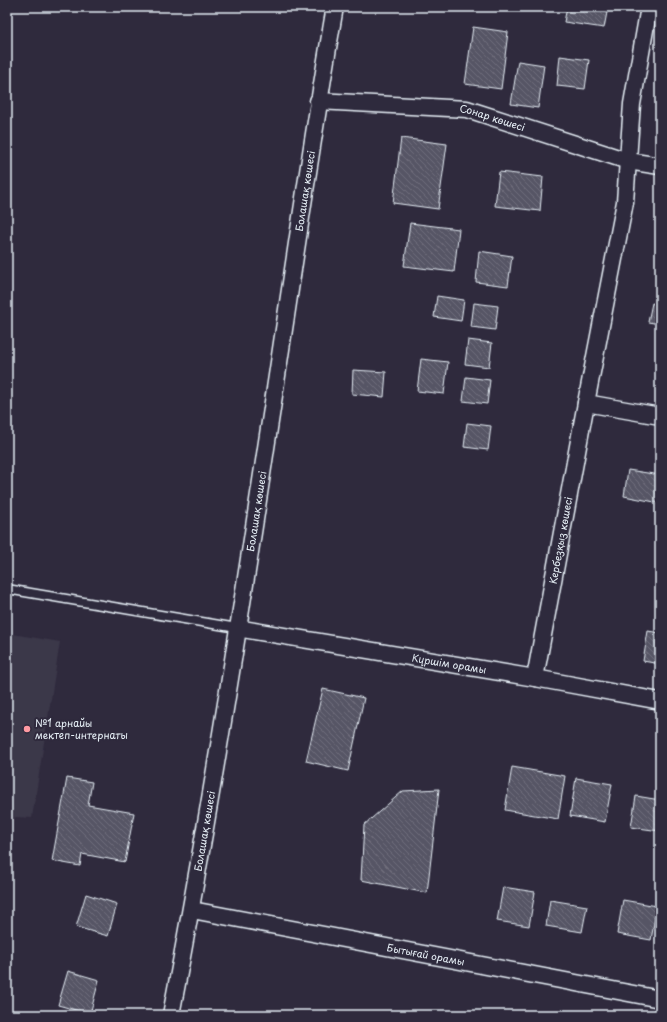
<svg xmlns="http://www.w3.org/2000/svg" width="667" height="1022" font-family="'Playpen Sans',sans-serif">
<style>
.built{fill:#3b3749}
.building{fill:url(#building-back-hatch);stroke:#e8f1f8}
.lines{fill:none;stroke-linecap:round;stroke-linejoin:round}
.service-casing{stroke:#e8f1f8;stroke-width:11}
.minor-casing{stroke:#e8f1f8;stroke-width:19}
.service{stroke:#2f2a3d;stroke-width:8}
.minor{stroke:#2f2a3d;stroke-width:16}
.poi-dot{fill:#ff9aa2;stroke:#2f2a3d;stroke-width:1.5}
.labels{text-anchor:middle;stroke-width:4;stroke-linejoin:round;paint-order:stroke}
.street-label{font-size:10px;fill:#e8f1f8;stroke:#2f2a3d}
.poi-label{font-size:10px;fill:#e8f1f8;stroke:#2f2a3d;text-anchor:start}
</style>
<defs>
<pattern id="building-back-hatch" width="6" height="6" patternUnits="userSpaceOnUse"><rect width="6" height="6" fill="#575565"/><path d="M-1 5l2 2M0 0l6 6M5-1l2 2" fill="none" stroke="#6f6e7c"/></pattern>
</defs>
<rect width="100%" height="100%" fill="#2f2a3d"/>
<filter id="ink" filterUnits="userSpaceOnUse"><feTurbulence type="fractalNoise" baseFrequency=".025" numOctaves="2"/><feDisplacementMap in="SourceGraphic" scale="8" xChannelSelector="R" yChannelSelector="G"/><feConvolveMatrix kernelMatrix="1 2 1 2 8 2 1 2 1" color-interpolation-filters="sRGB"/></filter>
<g filter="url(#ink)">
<path class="built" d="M7,633L60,642L32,818L16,817L7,824Z"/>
<path class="building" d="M567,7H608L604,28L564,22Z
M473,27L508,32L501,89L465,84Z
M560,56L589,60L585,89L557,86Z
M518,61L544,65L538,108L511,104Z
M401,138L447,144L438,209L393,203Z
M499,172L543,177L540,211L495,206Z
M410,223L459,229L454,272L404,266Z
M479,251L512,256L508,286L476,282Z
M660,262V287L656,286Z
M437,296L464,300L461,321L434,317Z
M474,303L498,306L495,330L471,327Z
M652,303L660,305V324L648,322Z
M468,340L492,343L489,367L465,364Z
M421,359L448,362L444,394L417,391Z
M353,370L386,372L384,397L352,394Z
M466,377L490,380L487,404L463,401Z
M467,423L491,426L488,450L464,447Z
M628,470L660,475V503L624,496Z
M648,631L660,633V664L643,661Z
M323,689L364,698L348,771L306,761Z
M512,767L565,776L558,819L505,810Z
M67,778L92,782L88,805L134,813L125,862L82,854L80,866L52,861Z
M576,778L612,784L605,822L570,816Z
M439,789L427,893L361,880L364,825L403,791Z
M636,796L660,800V831L631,827Z
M503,887L535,892L529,926L497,921Z
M86,894L117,904L108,936L76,927Z
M550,900L587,906L582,932L546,926Z
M623,900L657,906L651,940L617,934Z
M68,971L99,980L90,1014L58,1005Z"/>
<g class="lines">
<g class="service-casing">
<path id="service" d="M7,589L237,628"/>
</g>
<g class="minor-casing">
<g id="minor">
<path id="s1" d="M318,101L467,109L628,161L660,166"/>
<path d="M586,403L660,416"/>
<path id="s2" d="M237,628L535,678L660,701"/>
<path id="s3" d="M535,678L586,403L625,202L632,104L649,7"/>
<path id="s4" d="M192,910L660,999"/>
<path id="s5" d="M171,1015C210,812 242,607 273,402C293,271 312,138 335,7"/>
</g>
</g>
<use href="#service" class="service"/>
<use href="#minor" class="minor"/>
</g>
</g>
<circle class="poi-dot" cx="27" cy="729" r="4"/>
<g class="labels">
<g class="street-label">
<text dy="4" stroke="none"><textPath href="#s1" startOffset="176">Сонар көшесі</textPath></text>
<text dy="4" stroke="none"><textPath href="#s5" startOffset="835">Болашақ көшесі</textPath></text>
<text dy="4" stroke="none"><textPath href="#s5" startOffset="511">Болашақ көшесі</textPath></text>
<text dy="4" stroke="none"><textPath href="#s3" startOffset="140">Кербезқыз көшесі</textPath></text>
<text dy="4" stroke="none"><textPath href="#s2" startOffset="215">Күршім орамы</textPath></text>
<text dy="4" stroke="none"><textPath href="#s5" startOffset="187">Болашақ көшесі</textPath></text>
<text dy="4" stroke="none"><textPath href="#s4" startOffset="238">Бытығай орамы</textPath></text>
</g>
<g class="poi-label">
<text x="35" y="727">№1 арнайы<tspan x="35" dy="12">мектеп-интернаты</tspan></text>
</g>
</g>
<rect width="667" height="1022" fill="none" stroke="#2f2a3d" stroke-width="24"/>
<rect x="12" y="12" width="643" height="998" fill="none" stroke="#e8f1f8" stroke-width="1.5" filter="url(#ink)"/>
</svg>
